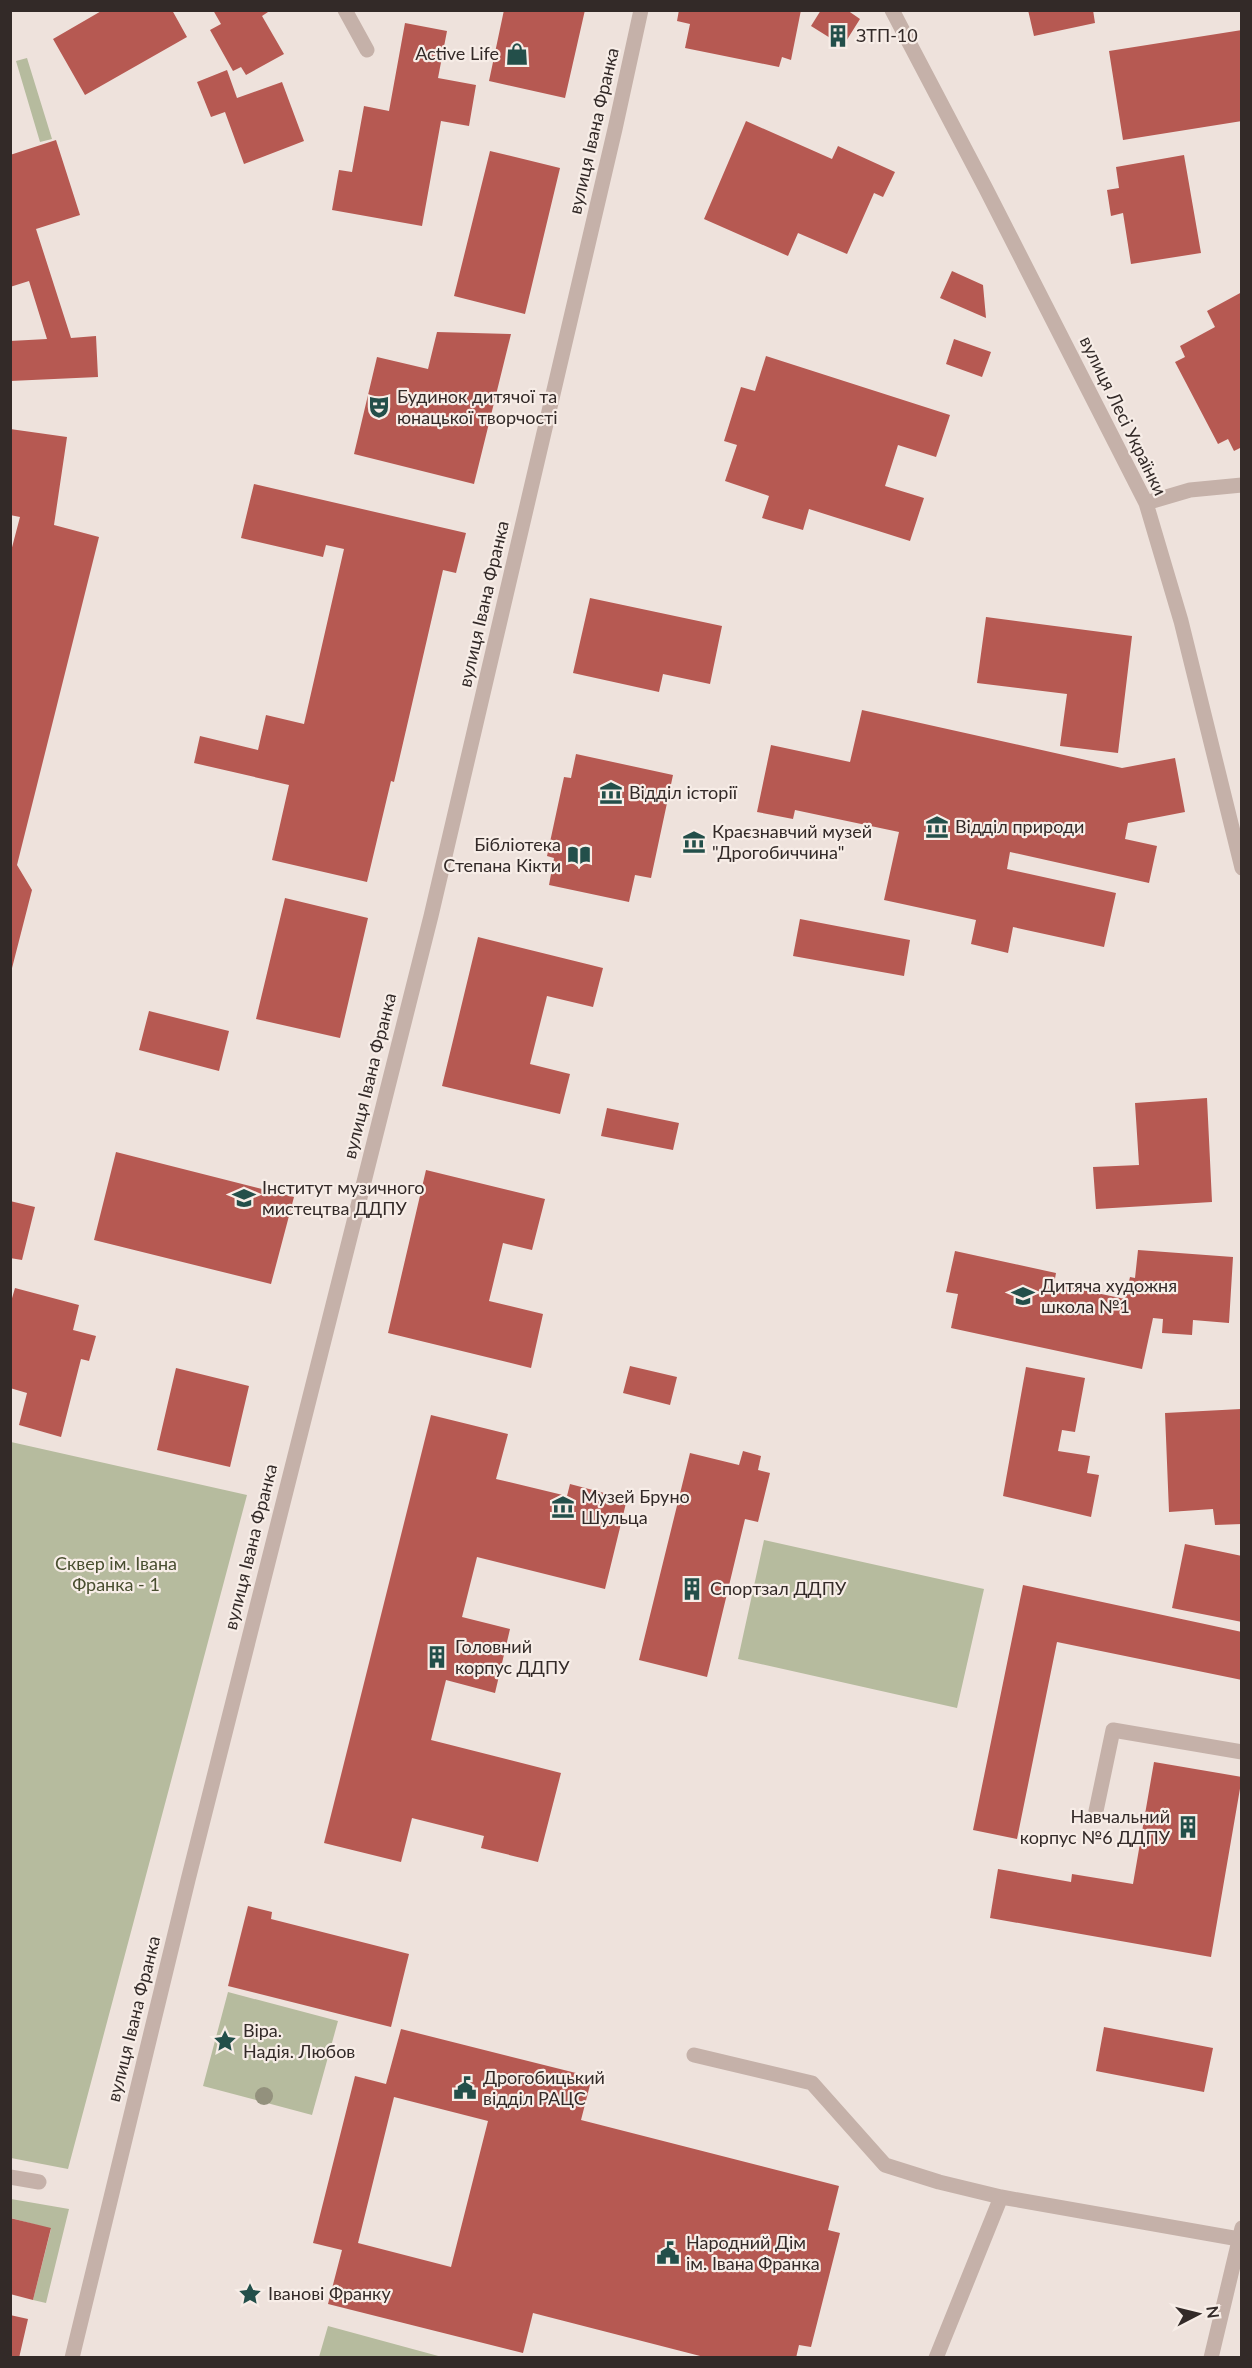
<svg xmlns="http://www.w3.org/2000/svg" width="1252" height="2368" font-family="Lato,sans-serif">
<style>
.green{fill:#b6bb9e}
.building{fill:#b65952;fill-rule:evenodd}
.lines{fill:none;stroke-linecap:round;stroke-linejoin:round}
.minor{stroke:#c5b1a9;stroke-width:15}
.tree{fill:#93917d}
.labels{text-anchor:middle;stroke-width:4.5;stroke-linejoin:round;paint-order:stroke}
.poi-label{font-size:18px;fill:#332a28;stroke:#f7ede7;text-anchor:start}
.street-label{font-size:18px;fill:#332a28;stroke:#f7ede7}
.park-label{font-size:18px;fill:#484e2f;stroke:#f7ede7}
</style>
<rect width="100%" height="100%" fill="#eee2dc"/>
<path class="green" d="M27,58L52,139L40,142L16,61Z
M11,1442L247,1495L68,2169L11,2158Z
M764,1540L984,1589L957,1708L738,1659Z
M228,1992L338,2021L312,2115L203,2086Z
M11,2199L69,2209L46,2303L33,2300L51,2229L11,2218Z
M328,2326L442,2357H319Z"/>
<path class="building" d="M103,10H172L187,37L85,95L53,39Z
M213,10H271L262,16L284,54L246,75L241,67L233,71L210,30L221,24Z
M504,10H585L565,98L489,81Z
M679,10H801L791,60L782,57L779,67L685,48L690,24L677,21Z
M821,10H847L860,19L843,46L811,26Z
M1028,10H1093L1095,23L1034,36Z
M405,23L447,31L438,78L476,85L469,126L441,121L422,226L332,210L339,170L352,172L364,106L389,111Z
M1242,30V121L1123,140L1109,51Z
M227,70L237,98L282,82L304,141L244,164L225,112L211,117L197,82Z
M746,121L832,159L838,146L895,172L883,197L874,193L847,254L798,233L788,256L704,219Z
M56,140L80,215L36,229L71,338L96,336L98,377L10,381V341L47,339L29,281L10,287V155Z
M490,151L560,168L525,314L454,296Z
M1184,155L1201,253L1131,264L1123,213L1111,216L1107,190L1119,188L1116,167Z
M952,271L983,285L986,318L940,298Z
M1242,292V447L1234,451L1228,439L1218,444L1175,362L1185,357L1180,346L1215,327L1207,311Z
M437,332L511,334L474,484L354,454L377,357L428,369Z
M954,339L991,352L982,377L946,364Z
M766,356L950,415L936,457L898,445L885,486L924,498L910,541L809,509L803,530L762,518L769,496L725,481L737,445L724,441L741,387L755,391Z
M10,429L67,437L54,525L99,537L17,865L32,890L11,972L10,555L20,517L10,515Z
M254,484L466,533L456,573L443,570L394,782L391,781L367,882L272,860L289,785L194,763L200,736L258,750L266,715L304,724L344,549L326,545L323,557L241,538Z
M590,598L722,626L710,684L663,674L659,692L573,673Z
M986,617L1132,636L1118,753L1060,746L1067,694L977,683Z
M862,710L1122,768L1175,758L1185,812L1128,823L1125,839L1157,846L1149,883L1010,852L1007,869L1116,893L1104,947L1013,927L1008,953L971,944L976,920L884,900L899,832L795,810L793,819L757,812L771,745L850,762Z
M576,754L673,775L651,878L635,875L629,902L549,885L554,858L547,856L564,777L571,778Z
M285,898L368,918L340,1038L256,1019Z
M800,919L910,940L904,976L793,956Z
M478,937L603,968L593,1007L547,996L530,1064L570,1074L560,1114L442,1086Z
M149,1011L229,1031L219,1071L139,1050Z
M1207,1098L1212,1202L1096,1209L1093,1167L1139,1165L1135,1103Z
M607,1108L679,1123L673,1150L601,1136Z
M116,1152L294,1197L271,1284L94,1240Z
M426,1170L545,1199L532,1250L503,1243L489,1301L543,1314L531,1368L388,1333Z
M10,1201L35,1207L22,1260L10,1258Z
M1138,1250L1233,1257L1229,1323L1193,1320L1192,1335L1162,1333L1163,1319L1153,1318L1142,1369L951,1328L958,1294L946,1292L955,1251L1056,1273L1054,1284L1125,1299L1130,1277L1135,1278Z
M15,1288L79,1305L73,1330L96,1336L89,1361L81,1359L61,1437L19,1425L27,1393L10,1388V1305Z
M630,1366L677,1377L670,1405L623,1393Z
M1026,1367L1085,1378L1075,1432L1062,1430L1058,1451L1090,1456L1087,1473L1099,1475L1091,1517L1003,1496Z
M176,1368L249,1386L230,1467L157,1450Z
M1241,1409L1242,1524L1215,1525L1213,1509L1169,1512L1165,1413Z
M431,1415L508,1434L496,1479L567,1496L570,1484L627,1499L605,1589L477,1557L462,1617L510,1629L495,1693L446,1680L431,1740L561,1773L538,1862L481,1848L484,1836L412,1818L401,1862L324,1843Z
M743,1451L761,1456L758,1470L770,1473L758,1522L745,1519L707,1677L639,1660L690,1453L739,1465Z
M1185,1544L1242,1556V1622L1172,1608Z
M1023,1585L1242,1632V1680L1057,1642L1017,1839L973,1830Z
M1154,1762L1242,1777L1211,1957L990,1918L998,1869L1071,1882L1072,1874L1133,1884Z
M248,1906L272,1912L271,1919L409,1954L391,2027L228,1986Z
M1104,2027L1213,2048L1204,2092L1096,2071Z
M401,2029L592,2077L581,2120L839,2186L828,2230L840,2233L811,2347L799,2345L796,2358H708L533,2313L523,2353L328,2304L342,2250L313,2243L355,2076L386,2084ZM394,2097L488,2121L451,2267L358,2243Z
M10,2218L51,2228L33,2300L10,2294Z
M10,2315L28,2319L19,2358H10Z"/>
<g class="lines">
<path class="minor" d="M345,10L367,50
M892,10L986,189L1146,503L1181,621L1242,868
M1146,503L1190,490L1242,485
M1096,1811L1113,1730L1242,1752
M694,2055L812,2083L885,2165L939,2182L1001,2197
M10,2177L39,2182
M72,2358L188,1880L431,916L615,129L641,10
M936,2358L1001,2197L1239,2239
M1211,2358L1242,2228"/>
</g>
<circle class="tree" cx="264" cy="2096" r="9"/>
<defs>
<g id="building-bare" transform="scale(1.8)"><path d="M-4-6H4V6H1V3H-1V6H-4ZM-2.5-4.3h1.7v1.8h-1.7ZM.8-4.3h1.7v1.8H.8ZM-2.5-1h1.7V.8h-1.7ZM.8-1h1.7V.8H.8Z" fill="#234f4a" stroke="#f7ede7" stroke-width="2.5" paint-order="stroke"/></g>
<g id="shop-bare" transform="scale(1.8)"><path d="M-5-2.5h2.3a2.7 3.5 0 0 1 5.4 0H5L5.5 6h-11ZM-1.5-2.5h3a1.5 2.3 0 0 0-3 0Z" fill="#234f4a" stroke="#f7ede7" stroke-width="2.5" paint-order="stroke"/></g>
<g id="theatre-bare" transform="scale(1.8)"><path d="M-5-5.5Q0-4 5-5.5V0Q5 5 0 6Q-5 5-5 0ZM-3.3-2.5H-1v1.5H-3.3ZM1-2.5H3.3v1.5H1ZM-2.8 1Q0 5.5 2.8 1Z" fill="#234f4a" stroke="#f7ede7" stroke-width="2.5" paint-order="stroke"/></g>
<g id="museum-bare" transform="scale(1.8)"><path d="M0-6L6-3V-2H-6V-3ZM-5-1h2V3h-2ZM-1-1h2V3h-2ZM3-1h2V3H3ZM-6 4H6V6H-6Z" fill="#234f4a" stroke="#f7ede7" stroke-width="2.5" paint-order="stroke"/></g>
<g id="library-bare" transform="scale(1.8)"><path d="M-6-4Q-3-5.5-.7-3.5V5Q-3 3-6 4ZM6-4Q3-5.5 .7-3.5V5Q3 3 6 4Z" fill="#234f4a" stroke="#f7ede7" stroke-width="2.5" paint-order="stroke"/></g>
<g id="university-bare" transform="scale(1.8)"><path d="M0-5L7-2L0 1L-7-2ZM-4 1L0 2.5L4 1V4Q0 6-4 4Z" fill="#234f4a" stroke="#f7ede7" stroke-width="2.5" paint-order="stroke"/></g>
<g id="school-bare" transform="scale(1.8)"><path d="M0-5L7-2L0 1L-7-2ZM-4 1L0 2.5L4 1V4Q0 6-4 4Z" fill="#234f4a" stroke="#f7ede7" stroke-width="2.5" paint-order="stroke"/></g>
<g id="sight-bare" transform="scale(1.8)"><path d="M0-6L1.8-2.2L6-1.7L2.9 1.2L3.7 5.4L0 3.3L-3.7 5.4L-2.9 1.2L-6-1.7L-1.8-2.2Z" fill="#234f4a" stroke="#f7ede7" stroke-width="2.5" paint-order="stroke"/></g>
<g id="civic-bare" transform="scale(1.8)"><path d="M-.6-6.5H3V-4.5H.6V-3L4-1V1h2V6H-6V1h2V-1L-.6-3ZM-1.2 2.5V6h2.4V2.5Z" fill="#234f4a" stroke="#f7ede7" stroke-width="2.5" paint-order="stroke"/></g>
</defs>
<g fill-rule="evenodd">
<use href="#building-bare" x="838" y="36"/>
<use href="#shop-bare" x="517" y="54"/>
<use href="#theatre-bare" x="379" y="407"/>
<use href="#museum-bare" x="611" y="793"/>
<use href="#museum-bare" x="937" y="827"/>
<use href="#museum-bare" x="694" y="842"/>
<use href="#library-bare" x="579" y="855"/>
<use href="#university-bare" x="244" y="1198"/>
<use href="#school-bare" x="1023" y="1296"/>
<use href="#museum-bare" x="563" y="1507"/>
<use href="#building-bare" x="692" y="1589"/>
<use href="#building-bare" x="437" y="1657"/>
<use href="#building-bare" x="1188" y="1827"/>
<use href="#sight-bare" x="225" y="2041"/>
<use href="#civic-bare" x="465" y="2088"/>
<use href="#civic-bare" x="668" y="2253"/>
<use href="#sight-bare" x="250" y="2294"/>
</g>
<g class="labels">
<g class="poi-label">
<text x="856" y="42">ЗТП-10</text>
<text x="499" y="60" text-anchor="end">Active Life</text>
<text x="397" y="403">Будинок дитячої та<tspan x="397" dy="21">юнацької творчості</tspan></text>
<text x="629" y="799">Відділ історії</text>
<text x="955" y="833">Відділ природи</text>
<text x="712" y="838">Краєзнавчий музей<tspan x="712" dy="21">"Дрогобиччина"</tspan></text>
<text x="561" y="851" text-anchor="end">Бібліотека<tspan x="561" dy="21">Степана Кікти</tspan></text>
<text x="262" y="1194">Інститут музичного<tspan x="262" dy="21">мистецтва ДДПУ</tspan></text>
<text x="1041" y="1292">Дитяча художня<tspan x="1041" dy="21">школа №1</tspan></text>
<text x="581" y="1503">Музей Бруно<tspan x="581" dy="21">Шульца</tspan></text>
<text x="710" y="1595">Спортзал ДДПУ</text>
<text x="455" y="1653">Головний<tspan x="455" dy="21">корпус ДДПУ</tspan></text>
<text x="1170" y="1823" text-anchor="end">Навчальний<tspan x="1170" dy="21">корпус №6 ДДПУ</tspan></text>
<text x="243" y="2037">Віра.<tspan x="243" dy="21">Надія. Любов</tspan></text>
<text x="483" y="2084">Дрогобицький<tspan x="483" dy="21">відділ РАЦС</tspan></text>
<text x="686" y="2249">Народний Дім<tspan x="686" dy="21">ім. Івана Франка</tspan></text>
<text x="268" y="2300">Іванові Франку</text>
</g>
<g class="street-label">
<text transform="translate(594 131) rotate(-77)" y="6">вулиця Івана Франка</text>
<text transform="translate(1123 416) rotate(64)" y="6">вулиця Лесі Українки</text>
<text transform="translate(484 604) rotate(-77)" y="6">вулиця Івана Франка</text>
<text transform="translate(370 1076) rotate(-76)" y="6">вулиця Івана Франка</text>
<text transform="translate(251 1547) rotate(-76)" y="6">вулиця Івана Франка</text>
<text transform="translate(134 2019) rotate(-76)" y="6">вулиця Івана Франка</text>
</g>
<g class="park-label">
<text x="116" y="1570">Сквер ім. Івана<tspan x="116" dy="21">Франка - 1</tspan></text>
</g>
</g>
<rect width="1252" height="2368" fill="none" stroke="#332a28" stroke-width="24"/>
<g transform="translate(1198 2314) rotate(83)" stroke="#f7ede7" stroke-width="4.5" paint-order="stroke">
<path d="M0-4.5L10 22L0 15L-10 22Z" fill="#332a28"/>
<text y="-9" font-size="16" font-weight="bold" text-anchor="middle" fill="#332a28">N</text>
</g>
</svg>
